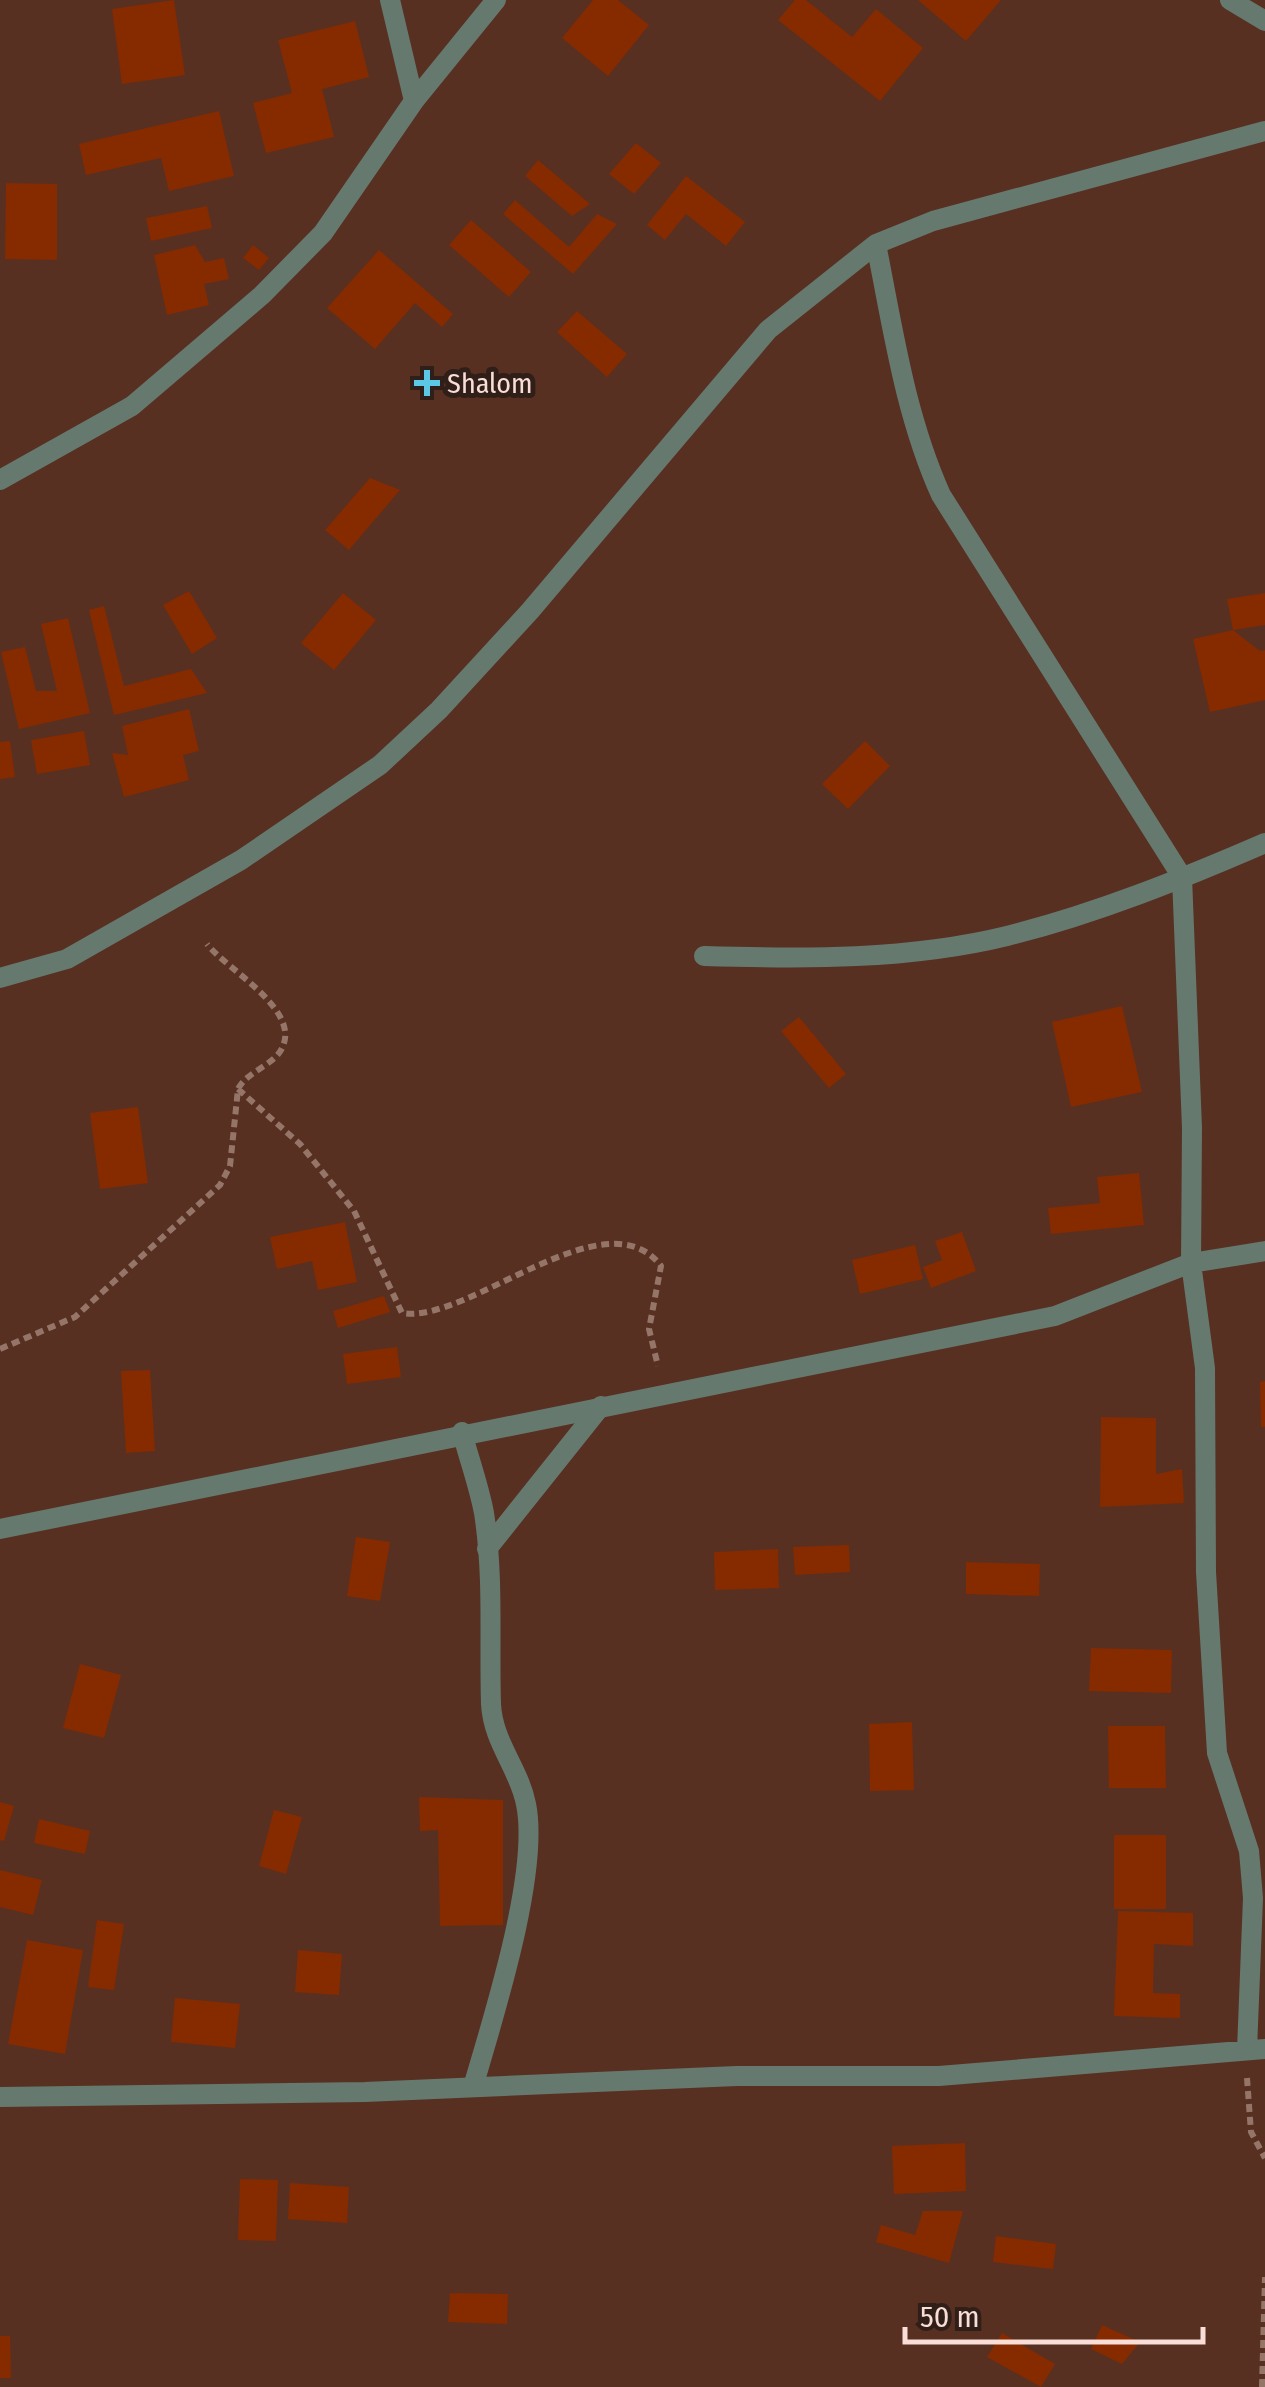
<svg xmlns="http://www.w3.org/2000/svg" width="1265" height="2387" font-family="'Fira Sans Condensed',sans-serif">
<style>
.building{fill:#862a00}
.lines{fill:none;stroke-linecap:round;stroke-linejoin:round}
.path{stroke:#967569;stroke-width:6;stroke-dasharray:8 5;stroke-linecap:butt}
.lane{stroke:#66796e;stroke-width:20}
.street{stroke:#66796e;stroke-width:20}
.poi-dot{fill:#5bc8e6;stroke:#301e18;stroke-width:4}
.labels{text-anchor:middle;stroke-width:10;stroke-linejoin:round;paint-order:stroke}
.poi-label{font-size:28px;fill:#f8ded6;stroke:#301e18;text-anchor:start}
</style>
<rect width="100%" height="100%" fill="#573022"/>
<path class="building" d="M174,0L185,75L122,84L112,9Z
M593,0H618L649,25L608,76L562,38Z
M795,0H806L852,37L876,9L923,48L880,101L778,20Z
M918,0H1001L966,41Z
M355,21L369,77L322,89L334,137L266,153L253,103L292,93L278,40Z
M219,111L234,176L169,191L161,158L86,175L79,144Z
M636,143L661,163L634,194L609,174Z
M538,160L590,204L572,216L525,176Z
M686,176L745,222L726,246L686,214L665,240L647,225Z
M6,183L57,184V260L5,259Z
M515,200L569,247L597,214L617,224L573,274L503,214Z
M207,206L212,228L151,241L146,218Z
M471,220L531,272L509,297L449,245Z
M195,245L205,262L224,258L229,279L204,284L209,305L167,315L154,255Z
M253,245L269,258L259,270L243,258Z
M379,250L453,314L442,327L415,303L375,349L327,308Z
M577,311L627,354L607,377L557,332Z
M370,478L400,490L349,550L325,530Z
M189,591L217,638L192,654L163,605Z
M343,593L376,620L334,670L301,643Z
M1265,593V625L1233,630L1227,599Z
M104,606L124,686L191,669L207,693L114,715L89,610Z
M68,618L90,713L19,729L1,652L25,647L36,691H57L41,624Z
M1233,630L1260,651L1265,650V700L1210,712L1193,639Z
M189,709L199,751L183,755L189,780L124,797L112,753L128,755L122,726Z
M84,731L90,765L37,774L31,740Z
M10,741L15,777L0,779V742Z
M865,741L890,766L848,809L822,784Z
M1122,1006L1142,1092L1071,1107L1052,1022Z
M799,1017L846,1074L829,1088L781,1031Z
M138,1107L148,1183L100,1189L90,1113Z
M1139,1173L1144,1225L1051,1234L1048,1208L1100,1203L1097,1177Z
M345,1222L357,1282L318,1290L312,1261L277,1269L270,1237Z
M962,1232L976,1271L931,1288L923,1267L942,1260L935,1241Z
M915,1245L923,1279L860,1294L852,1260Z
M384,1296L390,1312L338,1328L333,1311Z
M397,1347L401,1377L347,1384L343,1354Z
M150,1370L155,1451L126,1453L121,1371Z
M1265,1381V1427H1261L1260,1382Z
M1101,1417L1156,1418V1474L1182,1469L1184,1503L1100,1507Z
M356,1537L390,1542L380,1601L347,1596Z
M849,1545L850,1572L795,1575L793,1547Z
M778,1549L779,1588L715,1590L714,1552Z
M966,1562L1040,1564L1039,1596L966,1594Z
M1091,1648L1172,1650L1171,1693L1089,1691Z
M80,1664L121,1675L104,1738L63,1728Z
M912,1722L914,1790L870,1791L869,1724Z
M1108,1726H1165L1166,1788H1109Z
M419,1797L503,1800V1925L440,1926L438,1830L420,1831Z
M0,1802L14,1806L4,1841L0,1840Z
M274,1810L302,1817L286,1874L259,1866Z
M39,1819L90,1831L85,1854L34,1843Z
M1114,1835H1166V1909H1114Z
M0,1870L42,1880L33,1915L0,1907Z
M1118,1911L1193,1913V1946L1154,1944L1153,1993L1180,1994V2018L1114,2016Z
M97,1920L124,1924L114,1990L88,1987Z
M27,1940L83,1950L65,2054L8,2044Z
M298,1950L342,1954L339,1995L295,1992Z
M175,1998L240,2004L235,2048L171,2042Z
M965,2143L966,2191L894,2194L892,2146Z
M240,2179L278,2180L276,2241L238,2240Z
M290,2183L349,2187L347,2223L288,2219Z
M923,2211H963L949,2263L876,2242L881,2225L915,2235Z
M996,2236L1056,2244L1053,2269L993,2262Z
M450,2293L508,2294L507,2324L448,2322Z
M1102,2325L1140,2342L1122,2364L1091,2349Z
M1002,2333L1055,2364L1041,2387L987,2357Z
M0,2336H10L11,2378H0Z"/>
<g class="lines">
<path class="path" d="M238,1089L300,1144L354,1211L402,1313C467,1325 606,1193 661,1266L649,1329L658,1366
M0,1349L75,1317L220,1185L230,1166L238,1089C248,1070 276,1065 283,1046C299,1008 226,969 207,944
M1247,2078L1251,2132L1265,2158
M1262,2387L1265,2277"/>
<path class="lane" d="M462,1432C469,1459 479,1486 484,1513C494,1577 489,1640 491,1704C493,1743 519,1768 526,1804C540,1872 493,2018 473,2087
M487,1549L601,1406"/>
<path class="street" d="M390,0L414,101
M1230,0L1265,21
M876,244C893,329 905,415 941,495L1182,877L1192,1128L1191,1263L1205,1368L1206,1572L1217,1753L1249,1851L1253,1898L1247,2050
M0,480L132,406L262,295L323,233L414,101L496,0
M704,956C804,959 909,960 1007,936C1095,914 1182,879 1265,843
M0,978L67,959L241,860L380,765L439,710L530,611L768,330L876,244L933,221L1265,131
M0,1529L1055,1316L1191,1263L1265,1251
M0,2097L365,2092L737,2076H939L1265,2049"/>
</g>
<path class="poi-dot" d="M422 368h10v10h10v10h-10v10h-10v-10h-10v-10h10z"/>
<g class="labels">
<g class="poi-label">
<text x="447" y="393">Shalom</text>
</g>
</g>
<path d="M905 2327v15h298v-15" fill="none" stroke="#f8ded6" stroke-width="5"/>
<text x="920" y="2327" font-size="30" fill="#f8ded6" stroke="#301e18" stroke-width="8" paint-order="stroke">50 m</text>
</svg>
